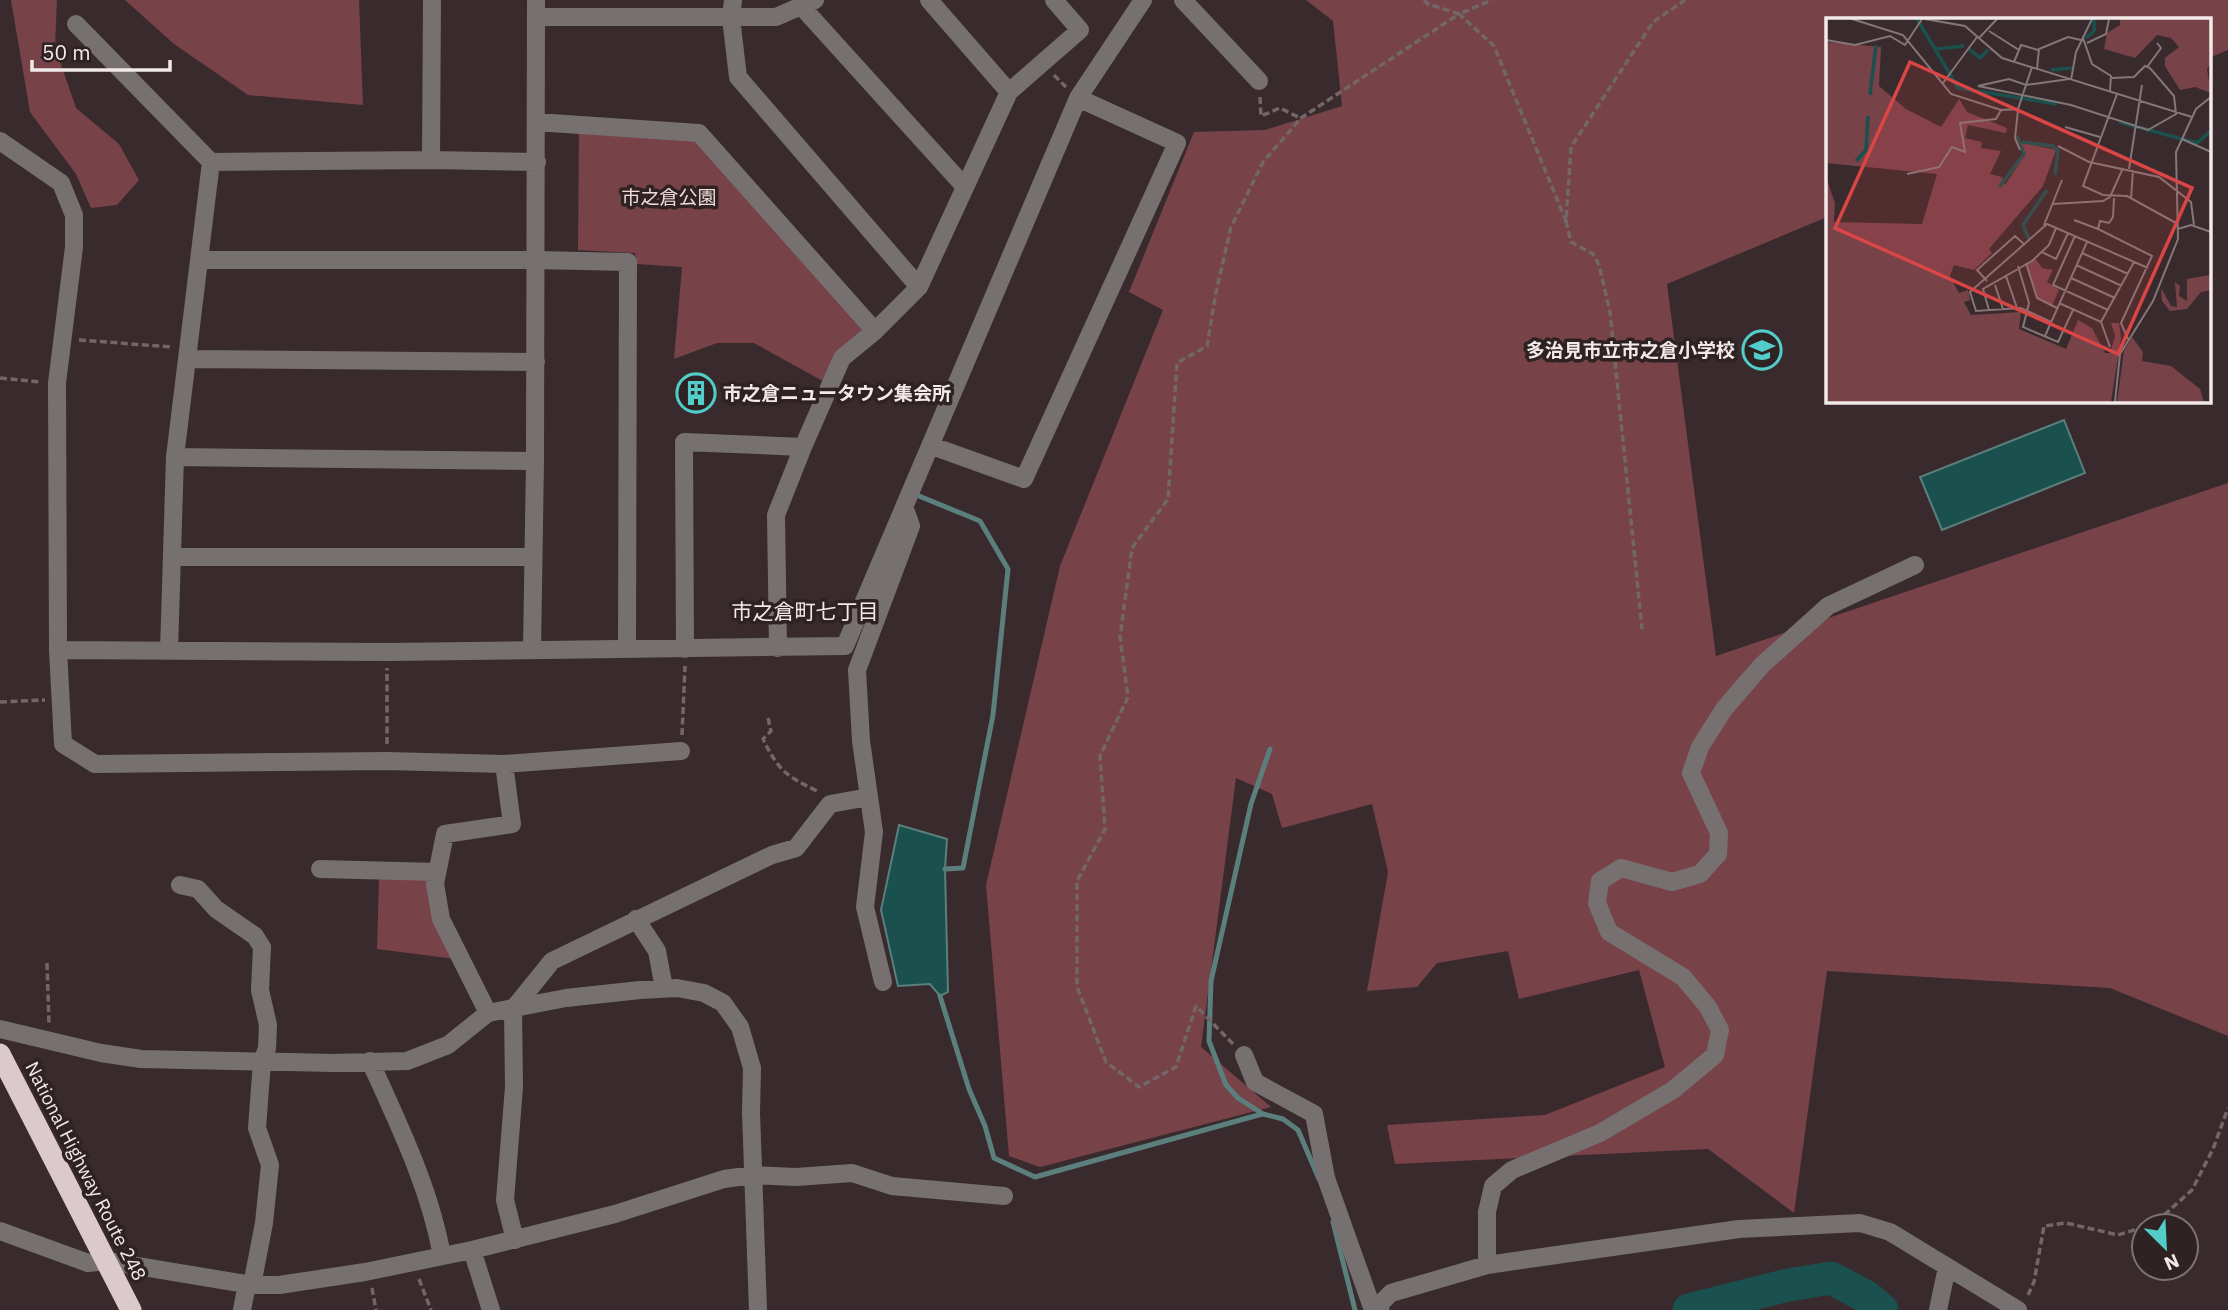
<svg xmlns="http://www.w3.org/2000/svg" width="2228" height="1310" font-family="'IBM Plex Sans','Noto Sans JP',sans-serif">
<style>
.green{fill:#784249}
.water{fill:#1a514f;stroke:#5b7f7d;stroke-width:2}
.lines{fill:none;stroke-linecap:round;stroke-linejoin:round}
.stream{stroke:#5b7f7d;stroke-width:5}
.river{stroke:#1a514f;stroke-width:33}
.path{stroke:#726667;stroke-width:3.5;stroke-dasharray:7 3.5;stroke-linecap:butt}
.minor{stroke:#777071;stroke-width:18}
.highway{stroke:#dbc9cb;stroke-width:21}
.labels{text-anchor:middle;stroke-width:7;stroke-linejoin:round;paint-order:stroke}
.park-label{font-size:19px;fill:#f0dadc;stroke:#2f2223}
.poi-label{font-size:19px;font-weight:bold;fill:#f2e9e9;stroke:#2f2223;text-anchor:end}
.street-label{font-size:19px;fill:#f2e9e9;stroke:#2f2223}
.neighbourhood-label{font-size:21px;fill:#f2e9e9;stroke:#2f2223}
.inset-river{fill:none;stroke:#1a514f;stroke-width:3.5}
.inset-road{fill:none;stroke:#837778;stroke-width:2}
.view{fill:#da4545;fill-opacity:0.15;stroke:#da4545;stroke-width:3.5}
.inset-edge{fill:none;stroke:#f2e9e9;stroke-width:3.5}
</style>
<rect width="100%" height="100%" fill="#392b2d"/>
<path class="green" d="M11,0H57L55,47L76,108L119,144L139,180L117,205L91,208L76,174L30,112Z
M125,0H359L363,105L248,95L174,44Z
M1306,0H2228V50L2209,58V19H1827V217L1667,284L1716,656L2228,483V1036L2110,988L1827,971L1794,1213L1708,1149L1395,1164L1387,1125L1545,1115L1665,1067L1639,970L1519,999L1508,951L1437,963L1417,987L1367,991L1388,872L1372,804L1282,828L1272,794L1236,778L1201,1047L1271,1107L1040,1167L1009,1156L986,885L1060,566L1163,310L1129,292L1194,132L1265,130L1342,106L1333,21Z
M579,125L699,133L875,331L830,385L754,343H717L674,359L682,267L637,264L635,253L578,250Z
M429,877L455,959L377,949L379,878Z"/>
<path class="water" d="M2064,420L2085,473L1942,530L1920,477Z
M899,825L947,839L945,869L948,992L940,996L930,984L898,986L881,910Z"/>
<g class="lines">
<path class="stream" d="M919,496L980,521L1008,569L993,715L963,868L945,869
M1270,749L1251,804L1211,981L1209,1041L1226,1085L1238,1098L1263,1114L1283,1119L1298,1130L1319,1179
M940,996L969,1089L985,1126L994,1158L1035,1177L1262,1114
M1333,1222L1355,1310"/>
<path class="river" d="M1689,1310L1788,1285L1831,1278L1867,1297L1882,1310"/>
<path class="path" d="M1424,0L1428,4L1459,14L1492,0
M1054,75L1066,87
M1260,97L1261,116L1280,108L1300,118
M1566,221L1571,242L1593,254L1599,265L1610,312L1642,629
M79,340L173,347
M0,378L40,382
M0,702L45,700
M768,718L771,731L763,739C778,770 786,776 817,791
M682,735L685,666
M387,744V668
M47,963L49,1024
M1233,1044L1196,1006L1176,1067L1139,1087L1106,1062L1077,987V881L1105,829L1100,756L1128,697L1120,637L1132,548L1168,499L1177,363L1207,346L1216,292L1231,227L1263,162L1301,118L1459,14L1494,46L1566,221L1571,147L1653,22L1685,0
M2147,1226L2154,1224L2192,1190L2213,1149L2228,1108
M419,1279L431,1310
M372,1288L376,1310
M2028,1295L2034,1282L2044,1226L2066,1223L2118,1235L2144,1227"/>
<path class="minor" d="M733,0L731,18L738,77L919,287
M929,0L1009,92
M1183,0L1259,81
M802,7L965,187
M537,17H776L815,0
M76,24L211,162
M536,122L699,133L875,331
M0,141L61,183L74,215V247L57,383L58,650L63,744L95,764L387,761L504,764L512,824L445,834L435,884L441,919L488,1013
M431,160L432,0
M200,260H536L628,262L627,649
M187,359L536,362
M932,446L1024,479L1177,143L1078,98
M175,457L535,461
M173,557H533
M778,648L776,515L803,447L842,358L875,331L919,287L1009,92L1080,30L1054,0
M685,649L684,442L803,447
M58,650L388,652L845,646L1078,98L1143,0
M532,650L535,461L536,0
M169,651L175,457L211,162L431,160L537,162
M504,764L681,751
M320,869L437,872
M180,885L198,889L216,909L255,936L262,947L260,990L268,1025L267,1048L262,1062L257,1128L270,1165L264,1223L252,1285
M636,919L657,951L664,988
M883,982L865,907L874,832L861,741L857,670L911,526L905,509
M0,1029L101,1053L141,1059L333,1063L407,1061L448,1045L488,1013L566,998L640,990L677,988L704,993L723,1003L740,1027L752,1068L751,1112L758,1310
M1244,1055L1255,1082L1314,1114L1326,1178L1373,1310
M370,1061C398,1123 430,1188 442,1256
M0,1231L88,1263L107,1261L252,1285H279L365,1272L472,1250L615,1214L724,1179L753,1175L796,1177L852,1173L892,1186L1004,1196
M515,1240L505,1200L514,1087L513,1009L552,961L772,855L796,848L830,804L869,797
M472,1250L491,1310
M1487,1265V1212L1493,1186L1512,1170L1600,1133L1673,1090L1715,1055L1720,1030L1708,1007L1683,977L1609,932L1597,903L1600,881L1621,868L1672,882L1700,874L1718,854L1719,833L1691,773L1700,747L1724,709L1762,665L1828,606L1915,565
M242,1310L247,1284
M1380,1310L1381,1303L1391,1293L1487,1265L1739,1229L1860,1223L1890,1232L2018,1310
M1938,1310L1947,1267"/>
<path class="highway" d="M0,1054L131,1310"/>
</g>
<defs>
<g id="school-ring" transform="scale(2.0125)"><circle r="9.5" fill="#2f2223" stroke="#53cdca" stroke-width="1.5"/><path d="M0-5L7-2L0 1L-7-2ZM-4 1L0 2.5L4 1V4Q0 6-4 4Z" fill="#53cdca"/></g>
<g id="building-ring" transform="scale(2.0125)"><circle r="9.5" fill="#2f2223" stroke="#53cdca" stroke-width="1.5"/><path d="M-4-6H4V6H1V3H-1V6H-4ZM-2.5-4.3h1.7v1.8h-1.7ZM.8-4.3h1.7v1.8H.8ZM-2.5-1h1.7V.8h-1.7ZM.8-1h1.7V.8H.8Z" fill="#53cdca"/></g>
</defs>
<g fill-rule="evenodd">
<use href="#school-ring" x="1762" y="350"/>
<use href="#building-ring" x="696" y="393"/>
</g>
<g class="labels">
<g class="park-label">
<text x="669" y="204">市之倉公園</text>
</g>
<g class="poi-label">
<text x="1735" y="357">多治見市立市之倉小学校</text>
<text x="723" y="400" text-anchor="start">市之倉ニュータウン集会所</text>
</g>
<g class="street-label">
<text transform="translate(86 1171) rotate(63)" y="7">National Highway Route 248</text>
</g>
<g class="neighbourhood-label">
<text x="805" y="619">市之倉町七丁目</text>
</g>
</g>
<g transform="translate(1826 18)">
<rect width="385" height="385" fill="#392b2d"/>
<path d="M294,1H385V45L381,51L385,75L369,69L354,72L339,48V40L353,29L345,20L331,17L309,40L278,31L281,15L294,7ZM0,24L55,29L53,68L80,91L115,109L133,81L141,94L181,110L180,115L142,107L139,120L156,124L155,130L175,133L164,156L176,159L179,167L199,136L194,124L230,132L217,168L163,231L166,235L148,252L128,247L124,258L133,275L142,272L144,282L138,284L145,297L195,294L193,311L240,331L252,302L266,310L279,335H284L289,318L285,305H293L295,320L285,384H0V159L9,185L8,204L96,206L111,156L0,145ZM209,240L216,250L227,252L221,264L233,272L226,288L211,280L200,245ZM385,243V272L375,274L361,291L344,293L336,283L335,270L345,288L351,289L349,264L354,268L353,278L361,283V261L384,257ZM306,319L317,334L316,343L345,348L374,371L378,384H291L298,333Z" fill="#784249"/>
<path class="inset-river" d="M91,1L132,70L231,86M260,20L268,13V1M110,31L138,28M143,31L154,40L162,32M225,52L246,50M44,77L50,27M293,104L371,125L385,113M196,124L227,128L232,133L229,157M30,143L40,132L42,98M173,169L198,136L191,118M203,221L197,207L221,172"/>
<path class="inset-road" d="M26,1L77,17L125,76L175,92L192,91L206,49M99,1L139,8L176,40L366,99M163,13L193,32M153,20L171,1M257,20L266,46L285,58L284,73M0,22L29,27L64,18L79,27L96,1M261,25L280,16L283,1M188,44L195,27L212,32M321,49L335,30L331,25M211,51L213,31L242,19L255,22M243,61L200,67L183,61L152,68L245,87L322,112L350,96L348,78L324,50L319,48L308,59L286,60M245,62L250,34L266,1M117,65L151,19M291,76L257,168L277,177L301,178L350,205M192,92L189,120L194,132M239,109L274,119M356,121L385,134M232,128L263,144L333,159L365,184L368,207M303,151L316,67M81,156L113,149L126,129L139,134L134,105L170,101L175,92M288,180L287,199L283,205L274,203L272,211L326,238L295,305L302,321M305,181L307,152M227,186L277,183L284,179L297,150M248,202L272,211M218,207L236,162M352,211L365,207L385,214M249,218L227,267L282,292M216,234L230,241L242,215M256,235L302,256M200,245L211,280L231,290M250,247L296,268M192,248L203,285L197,309L232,324L247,292M180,258L191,290M245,260L289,280M161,263L151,252L189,218L199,227M169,267L177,291M233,285L275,304L308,244M163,292L157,271L206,243L223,227L230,210M225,304L195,290L150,293L144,274L221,206L322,250M275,304L284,329M219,318L261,224M289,384L294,336L327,283L352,221L350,134L370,91L385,79"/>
<path class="view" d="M84,44L366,170L292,336L9,210Z"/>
<rect width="385" height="385" class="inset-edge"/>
</g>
<g transform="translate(2165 1247) rotate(156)"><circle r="33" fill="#2f2223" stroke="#7d7272" stroke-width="2"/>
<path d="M0-5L12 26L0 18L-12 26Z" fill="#53cdca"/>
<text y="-10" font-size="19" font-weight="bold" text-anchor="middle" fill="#f2e9e9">N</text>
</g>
<path d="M32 60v10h138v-10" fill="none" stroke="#f2e9e9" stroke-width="3.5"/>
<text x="42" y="60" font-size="21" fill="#f2e9e9" stroke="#2f2223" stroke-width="5" paint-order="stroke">50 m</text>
</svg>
